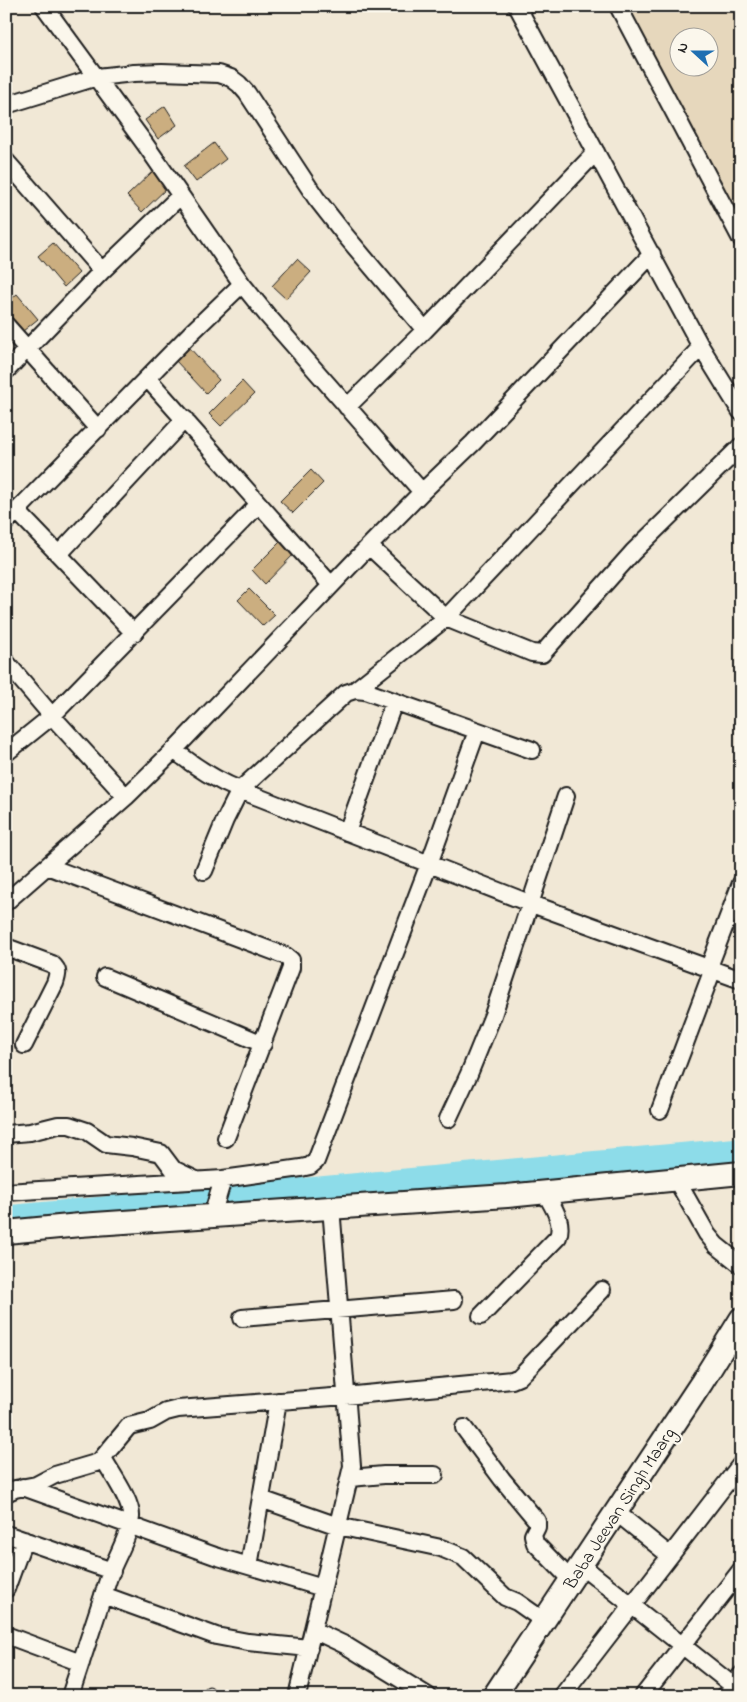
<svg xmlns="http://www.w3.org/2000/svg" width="747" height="1702" font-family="'Indie Flower',sans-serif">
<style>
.built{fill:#e6d7bc;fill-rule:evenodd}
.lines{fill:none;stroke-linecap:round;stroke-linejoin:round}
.river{stroke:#8ddce9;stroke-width:25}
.building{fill:#cbae80;stroke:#1c1c1c}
.lane-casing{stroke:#1c1c1c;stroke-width:11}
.street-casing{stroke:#1c1c1c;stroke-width:20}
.secondary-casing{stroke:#1c1c1c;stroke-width:26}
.lane{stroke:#fbf7ec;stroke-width:8}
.street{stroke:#fbf7ec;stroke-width:16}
.secondary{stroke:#fbf7ec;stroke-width:22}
.labels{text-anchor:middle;stroke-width:4.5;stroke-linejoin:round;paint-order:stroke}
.street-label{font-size:18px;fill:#1c1c1c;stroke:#fbf7ec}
</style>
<rect width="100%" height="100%" fill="#f1e8d6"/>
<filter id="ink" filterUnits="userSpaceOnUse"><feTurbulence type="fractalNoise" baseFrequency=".02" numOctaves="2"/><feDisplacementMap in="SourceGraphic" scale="10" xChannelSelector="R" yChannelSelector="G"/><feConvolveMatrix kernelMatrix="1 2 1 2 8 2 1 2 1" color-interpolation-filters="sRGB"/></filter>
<g filter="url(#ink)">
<path class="built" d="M625,6H741V223ZM680,38H710V68H680Z"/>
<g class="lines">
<path class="river" d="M6,1218L741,1150"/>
</g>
<path class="building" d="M165,106L177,125L158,139L145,120Z
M214,143L226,159L196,182L184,166Z
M154,170L169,186L142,212L127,196Z
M53,243L79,273L64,287L38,256Z
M297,259L311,272L286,299L272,286Z
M17,294L38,319L23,331L6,312V303Z
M188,346L219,380L206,393L174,359Z
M242,381L254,394L221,426L209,414Z
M311,470L323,483L293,513L280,501Z
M282,540L295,553L265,584L252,570Z
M249,589L275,615L263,626L238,600Z"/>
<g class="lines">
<g class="lane-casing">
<path id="lane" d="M209,1691L211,1696"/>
</g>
<g class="street-casing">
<path id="street" d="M44,6L145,144L242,284L267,315L422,492
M517,6L701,347L741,412
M618,6L741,239
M6,105L97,77L134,73L162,72L219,74L231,78L239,84L247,93L316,198L345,235L425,330
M6,161L102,271
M6,325L98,429
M6,371L102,271L180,196
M148,379L331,585
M347,407L425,330L596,152
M17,511L134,633
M6,522L192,332L242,284
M369,546L446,618L532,653L542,654L633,552L741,446
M59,554L185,419
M6,662L52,716L126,797L174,750L369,546L422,492L473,443L652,254
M355,690L446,618L701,347
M174,750C195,767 215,780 240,790L529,903L741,980
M6,753L52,716L259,504
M347,832L394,702
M47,866L286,956L291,960V968L226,1138
M204,871L225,820L240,790L346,693L355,690L365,691L532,750
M6,902L126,797
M6,947L52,964C59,970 58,974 55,983L24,1045
M709,967L741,883
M105,977L263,1044
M660,1110L713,969
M448,1119L469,1074L493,1015L566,796
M6,1134L30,1132L58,1125H69L87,1131L106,1144L132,1147L161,1153L173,1169L196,1180
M676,1179L707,1234L716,1245L741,1265
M6,1192L223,1179L301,1168L310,1166L316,1161L429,864L477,731
M212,1216L223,1179
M481,1316L558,1237C564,1221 552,1206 545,1192
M242,1318L454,1300
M727,1341L741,1349
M464,1428L502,1479L537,1521V1527L533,1535L535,1543L571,1580
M350,1478L384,1475H435
M23,1487L215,1556L323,1588
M6,1493L15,1489L36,1485L55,1475L99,1462L129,1426L150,1421L166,1412L178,1409L345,1396L512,1380L519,1377L525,1371L602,1290
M261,1499L338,1526L441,1548L463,1557L505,1597L517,1602L544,1621
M616,1512L669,1555
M6,1534L112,1571
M581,1565L741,1692
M249,1566L278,1401
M6,1589L24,1540
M103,1595L216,1636L248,1642L309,1648
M313,1630L345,1645L428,1696
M6,1635L81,1663
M70,1696C84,1654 97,1613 111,1571C117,1556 130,1534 131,1517C132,1501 111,1473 103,1458
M297,1696L352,1466L331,1207
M562,1696L741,1464
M643,1696L741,1570
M725,1696L741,1675"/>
</g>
<g class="secondary-casing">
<path id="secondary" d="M6,1232L80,1225L507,1196L741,1173
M494,1696L702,1382L741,1319"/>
</g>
<use href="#lane" class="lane"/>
<use href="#street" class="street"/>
<use href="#secondary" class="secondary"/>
</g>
</g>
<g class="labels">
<g class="street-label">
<text transform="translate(619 1508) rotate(-57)" y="6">Baba Jeevan Singh Maarg</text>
</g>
</g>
<rect width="747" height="1702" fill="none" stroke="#fbf7ec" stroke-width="25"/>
<rect x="12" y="12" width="722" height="1677" fill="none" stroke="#1c1c1c" stroke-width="2" filter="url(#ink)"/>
<g transform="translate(694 52) rotate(291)"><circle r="24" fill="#fbf7ec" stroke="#a29f99"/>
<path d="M0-4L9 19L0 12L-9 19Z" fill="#1f6fb2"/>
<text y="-8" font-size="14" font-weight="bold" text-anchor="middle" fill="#1c1c1c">N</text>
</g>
</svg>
